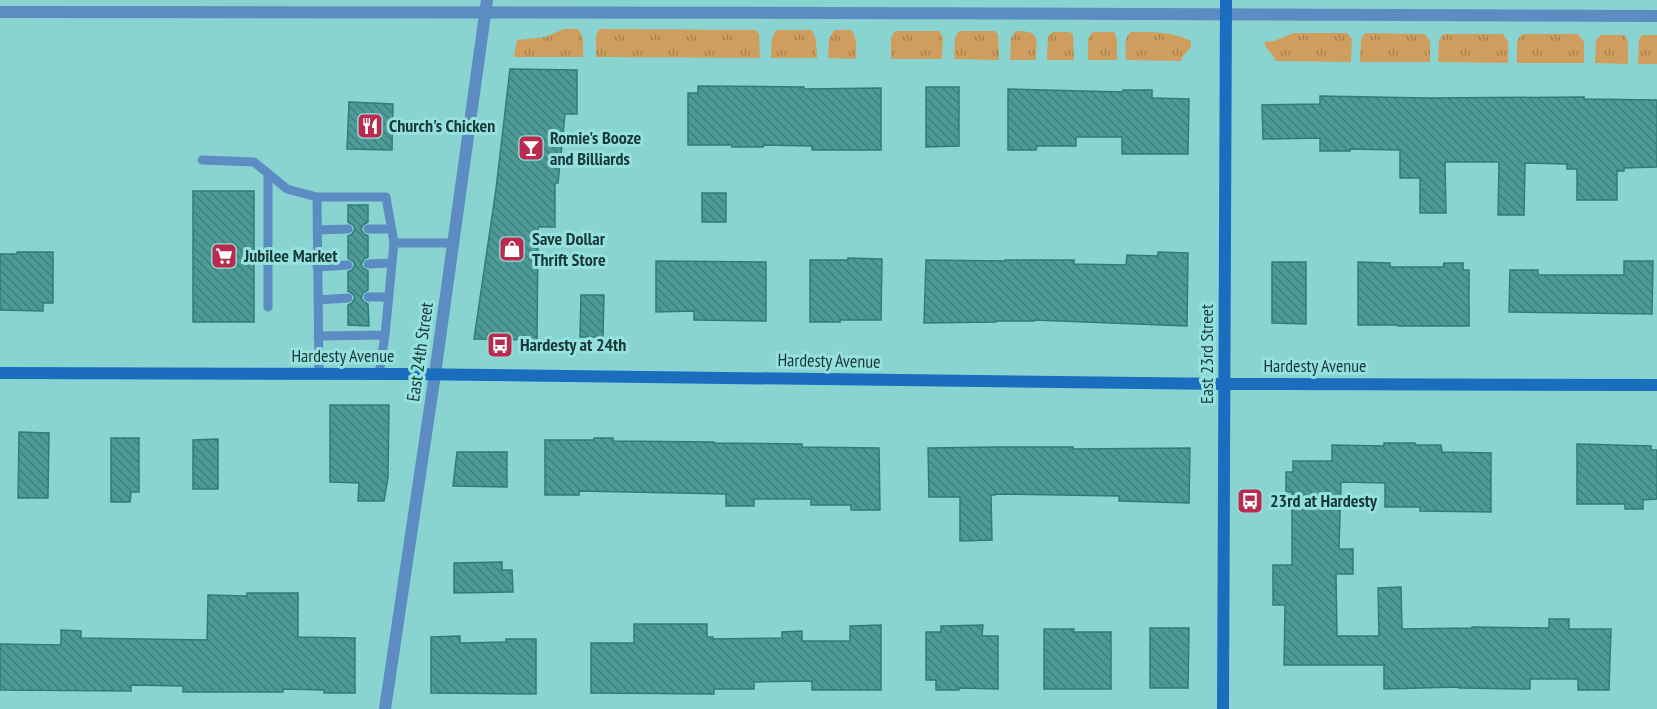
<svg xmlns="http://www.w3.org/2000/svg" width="1657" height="709" font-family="'PT Sans Narrow',sans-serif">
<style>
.grass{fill:url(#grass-tufts)}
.building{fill:url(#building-back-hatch);stroke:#2f7d7b;stroke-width:1.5}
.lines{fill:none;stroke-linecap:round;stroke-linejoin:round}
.service{stroke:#5d8cc2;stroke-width:9}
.minor{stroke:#5d8cc2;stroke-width:12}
.tertiary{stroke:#5d8cc2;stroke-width:12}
.secondary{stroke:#1a6ebd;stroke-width:12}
.labels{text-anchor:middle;stroke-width:6;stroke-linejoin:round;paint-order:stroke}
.poi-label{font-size:18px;font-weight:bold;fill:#193938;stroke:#95e1de;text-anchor:start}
.street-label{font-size:18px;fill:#193938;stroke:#95e1de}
</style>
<defs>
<pattern id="grass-tufts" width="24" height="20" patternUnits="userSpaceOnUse" patternTransform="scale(1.5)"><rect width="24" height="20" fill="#cf9e5f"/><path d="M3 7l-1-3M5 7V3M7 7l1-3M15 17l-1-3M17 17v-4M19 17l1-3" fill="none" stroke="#a7824f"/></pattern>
<pattern id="building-back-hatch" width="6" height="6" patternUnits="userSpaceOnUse" patternTransform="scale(1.5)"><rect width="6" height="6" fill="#4e9a97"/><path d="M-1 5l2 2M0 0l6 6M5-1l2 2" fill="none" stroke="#407f7c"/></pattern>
</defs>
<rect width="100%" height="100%" fill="#89d4d1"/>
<path class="grass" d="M564,29H578L582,35L583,39V57H514L517,40L545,37Z
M599,29L756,30L759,34L760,58L596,57V36Z
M776,30H812L816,40L817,58H771L772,38Z
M834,30H851C858,38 856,49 856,59L828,58L829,39Z
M895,31H939L943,37L942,59H891V37Z
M959,31H994L998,34L999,60L954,59L955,37Z
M1016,31C1042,31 1036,38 1036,60H1010L1011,38Z
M1053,32H1069L1073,34L1074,60H1047L1048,36Z
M1093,32H1114L1117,39V60H1088V38Z
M1131,32C1152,32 1172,31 1191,41V47L1183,56L1181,61L1126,60C1126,51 1123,38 1131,32Z
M1293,33H1347L1352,39L1351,62L1276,61C1273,53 1266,50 1264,42L1274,41Z
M1365,33L1425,34L1430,41V62H1360L1361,39Z
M1443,34H1503L1508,42V63L1438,62L1439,41Z
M1522,34H1578L1584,42V63H1517V41Z
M1601,35H1625L1628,42V64L1595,63L1596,40Z
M1642,35H1657V64H1638L1639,40Z"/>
<path class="building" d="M510,69L577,70V114H565L558,183H555V227H538L537,340L474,339L496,189Z
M698,86L804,87V89L881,88V150H812V146L763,145V147H732V145H688V93H698Z
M926,87H959V146L926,147Z
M1008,89L1123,92V90H1152V98L1189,99L1188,154H1122V137H1076V146H1037L1036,150H1008Z
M1320,96L1428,98L1584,97V99L1657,100V167L1624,168V171H1617V200H1577V169H1567V164L1525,163L1524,215H1498L1499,162H1445L1446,213H1420V178H1400V150L1350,149V151H1320V138L1263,139L1262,105L1320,104Z
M349,102L393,104L392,150L347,149Z
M193,191H254V322H193Z
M702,193H726V222H702Z
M348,205H368V222L363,225L361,230L364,234L368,236V257L364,259L361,264L363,268L368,271V290L363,293L361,298L364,302L368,304L369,326L348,325V305L352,303L355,298L353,294L348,291V272L352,270L355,265L353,261L348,258V236L352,234L355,229L353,225L348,222Z
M17,252H53V303H43V311L0,310V254H17Z
M1158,252L1188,253L1187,326L1034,320V321H996V322L924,323L926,260L1005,261V260H1074V264L1126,265L1127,255L1158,256Z
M848,258L882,259L881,320H840V322H810V260H848Z
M656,261L766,262V321L694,320V311L656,312Z
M1624,261H1653L1652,314L1509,312L1510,270H1538V275H1624Z
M1272,262H1306V324L1272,323Z
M1358,262L1390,263V267H1443L1444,263H1463V270H1469V326H1398V325H1358Z
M581,295H604L603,337H580Z
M330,405H389L388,478L384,501H358L359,483L330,482Z
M19,432L49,433L48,498H18Z
M111,438H139V492H131L130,502H111Z
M594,438H613V441L714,442V443L802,444V447L879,448L880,510H851V505H811V499H754V506H726V494L579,491V495H545V440H594Z
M218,439V489H193V440Z
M1384,443H1415V445H1441L1442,452L1491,453V512L1420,511V507H1385V483L1341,482L1339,549H1353V574H1336L1337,636H1379L1378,588L1401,587L1402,629L1472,628V627L1549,628V619H1569V629H1611L1609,690H1578V679H1530V689L1459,688V687L1384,689V665H1284L1285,605H1273V565H1292V492H1286V472H1293V461H1332V445L1384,446Z
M1577,444L1651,446V450H1657V499L1643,500V509H1625V504H1577Z
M996,447H1073V449L1190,448L1189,503L1119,501V496L995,494V495H991L992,540L960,541V497H929L928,448Z
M457,452H507V487L453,486Z
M502,562V570H512L513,592L454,593V563Z
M247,593H298V637L355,638V693H324V690L283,689V692H183V686L131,685V691L0,690V644L61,645V630L81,631V638L207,640L208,595L247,596Z
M634,624H707V637H713V639L782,638V632L802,631V641H850V626L881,625V690H812V681L754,682V689H714V694L591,693V643H634Z
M983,625L982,636H998V689L959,688V690H936V680H926V632H941V626Z
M1150,628H1189L1188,688H1150Z
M1044,629H1074L1073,632H1111V689H1044Z
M460,636V643L506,642V639H536V694L431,693V637Z"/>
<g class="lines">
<path class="service" d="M202,160L254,162L287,189L317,197
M268,173V307
M368,229H392
M317,230L348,229
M368,264L392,263
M317,267L348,265
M368,297H389
M318,300L348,298
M318,336L385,335L394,243
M319,374L317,197H386L394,243H453
M379,374L385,335"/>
<path class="minor" d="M385,709L435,374L487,0"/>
<path class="tertiary" d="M0,12C552,13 1105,12 1657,16"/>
<path class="secondary" d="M0,373L405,374L1225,384L1657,385
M1223,709L1226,0"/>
</g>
<defs>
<g id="restaurant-square" transform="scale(1.35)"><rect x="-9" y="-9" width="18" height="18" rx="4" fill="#ba2a4e" stroke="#95e1de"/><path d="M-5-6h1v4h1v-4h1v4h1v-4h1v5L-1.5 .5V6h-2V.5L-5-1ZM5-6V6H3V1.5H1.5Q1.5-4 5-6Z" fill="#fff"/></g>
<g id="bar-square" transform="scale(1.35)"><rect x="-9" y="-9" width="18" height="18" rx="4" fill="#ba2a4e" stroke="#95e1de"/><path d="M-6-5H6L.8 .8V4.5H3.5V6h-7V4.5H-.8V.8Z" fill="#fff"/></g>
<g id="shop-square" transform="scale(1.35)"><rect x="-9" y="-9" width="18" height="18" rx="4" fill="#ba2a4e" stroke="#95e1de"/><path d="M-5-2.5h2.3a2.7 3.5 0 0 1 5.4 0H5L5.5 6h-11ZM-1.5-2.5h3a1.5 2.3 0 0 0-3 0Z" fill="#fff"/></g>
<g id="supermarket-square" transform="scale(1.35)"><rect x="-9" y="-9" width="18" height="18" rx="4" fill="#ba2a4e" stroke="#95e1de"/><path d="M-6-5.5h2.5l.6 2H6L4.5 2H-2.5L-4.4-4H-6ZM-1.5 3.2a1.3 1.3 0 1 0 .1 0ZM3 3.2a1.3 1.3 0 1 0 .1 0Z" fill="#fff"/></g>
<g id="bus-square" transform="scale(1.35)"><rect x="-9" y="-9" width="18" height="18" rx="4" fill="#ba2a4e" stroke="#95e1de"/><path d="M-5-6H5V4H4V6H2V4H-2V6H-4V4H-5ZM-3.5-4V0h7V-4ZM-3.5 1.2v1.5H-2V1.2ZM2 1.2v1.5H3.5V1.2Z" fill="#fff"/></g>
</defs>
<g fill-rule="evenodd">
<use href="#restaurant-square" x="370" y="126"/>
<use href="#bar-square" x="531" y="148"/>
<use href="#shop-square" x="512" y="249"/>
<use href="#supermarket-square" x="224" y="256"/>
<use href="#bus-square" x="500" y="345"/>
<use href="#bus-square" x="1250" y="501"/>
</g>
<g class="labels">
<g class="poi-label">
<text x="389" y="132">Church's Chicken</text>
<text x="550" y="144">Romie's Booze<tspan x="550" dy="21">and Billiards</tspan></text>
<text x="532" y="245">Save Dollar<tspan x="532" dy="21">Thrift Store</tspan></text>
<text x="244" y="262">Jubilee Market</text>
<text x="520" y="351">Hardesty at 24th</text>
<text x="1270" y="507">23rd at Hardesty</text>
</g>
<g class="street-label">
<text transform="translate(420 352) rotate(-82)" y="6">East 24th Street</text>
<text transform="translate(1207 354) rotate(-90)" y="6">East 23rd Street</text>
<text x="343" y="362">Hardesty Avenue</text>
<text transform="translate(829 361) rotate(1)" y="6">Hardesty Avenue</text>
<text x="1315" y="372">Hardesty Avenue</text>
</g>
</g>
</svg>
